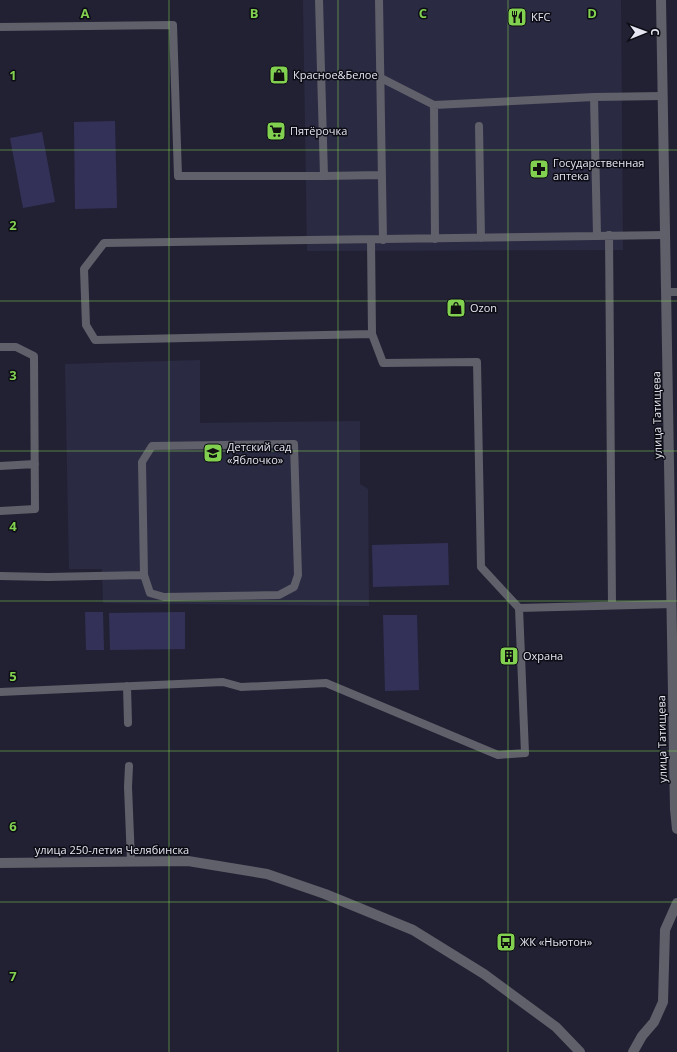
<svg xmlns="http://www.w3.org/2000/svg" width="677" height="1052" font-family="'Open Sans',sans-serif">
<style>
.built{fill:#2b2a43}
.green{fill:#343159}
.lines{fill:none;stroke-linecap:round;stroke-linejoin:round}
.service{stroke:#60606a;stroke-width:8}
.tertiary{stroke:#60606a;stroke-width:10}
.grid{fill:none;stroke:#81d050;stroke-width:1;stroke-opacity:0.55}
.labels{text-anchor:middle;stroke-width:3;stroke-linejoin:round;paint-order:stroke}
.poi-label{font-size:11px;fill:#e6e6f3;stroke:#0c0c14;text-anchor:start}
.street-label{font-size:11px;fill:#e6e6f3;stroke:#0c0c14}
.grid-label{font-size:13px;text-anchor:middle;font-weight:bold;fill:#81d050;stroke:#0c0c14;stroke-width:3;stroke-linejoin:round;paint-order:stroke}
</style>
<rect width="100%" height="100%" fill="#222134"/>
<path class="built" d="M303,0H621L623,250L307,251Z
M200,360V423L360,421V484L368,489L369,606L103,603L102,569H69L65,364Z"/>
<path class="green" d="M115,121L117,208L75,209L74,122Z
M42,132L55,202L23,208L10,138Z
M448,543L449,585L373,587L372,545Z
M85,612H103L104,650H86Z
M185,612V649L110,650L109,613Z
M383,615H417L419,690L385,691Z"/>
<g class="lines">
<path class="service" d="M379,0L383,240
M0,27L173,25L178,176H324L319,0
M381,78L434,105L594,97L597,235
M594,97L663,96
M434,105L435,239
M479,126L481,238
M324,176L382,175
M609,235L612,605
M666,292H677
M372,334L95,340L86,325L84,269L104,243L666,235
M0,347H16L34,356L35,509L0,511
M0,466L35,464
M0,576L48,577L144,575L150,593L164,597L279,595L294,587L298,575L294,444L152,446L142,462L144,575
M519,608L672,604
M127,686L128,723
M0,692L223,682L241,687L326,683L498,755L525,753L519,608L481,567L477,362L383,363L372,334L371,240
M129,766L128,787L131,861"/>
<path class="tertiary" d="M661,0L675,809L677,829
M0,863L188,861L267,874L325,894L413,930L484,974L556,1027L580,1052
M633,1052L642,1036L654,1022L663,1002L665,930L677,903"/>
</g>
<path class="grid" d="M169,0V1052M338,0V1052M508,0V1052M0,150H677M0,301H677M0,451H677M0,601H677M0,751H677M0,902H677"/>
<defs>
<g id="restaurant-square" transform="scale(1)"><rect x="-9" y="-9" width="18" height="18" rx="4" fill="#81d050" stroke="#0c0c14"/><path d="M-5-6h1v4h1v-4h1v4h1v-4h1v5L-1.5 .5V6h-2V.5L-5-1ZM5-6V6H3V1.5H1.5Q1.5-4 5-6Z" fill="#111"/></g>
<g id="shop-square" transform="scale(1)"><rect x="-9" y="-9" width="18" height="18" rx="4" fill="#81d050" stroke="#0c0c14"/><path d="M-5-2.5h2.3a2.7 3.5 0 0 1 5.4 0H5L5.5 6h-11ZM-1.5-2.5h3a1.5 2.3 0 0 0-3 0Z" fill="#111"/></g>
<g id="supermarket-square" transform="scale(1)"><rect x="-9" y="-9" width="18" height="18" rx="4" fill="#81d050" stroke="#0c0c14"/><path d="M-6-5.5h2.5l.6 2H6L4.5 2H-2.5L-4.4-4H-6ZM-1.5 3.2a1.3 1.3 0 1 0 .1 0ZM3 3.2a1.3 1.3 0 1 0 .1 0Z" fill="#111"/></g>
<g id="pharmacy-square" transform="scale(1)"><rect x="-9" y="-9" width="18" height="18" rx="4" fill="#81d050" stroke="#0c0c14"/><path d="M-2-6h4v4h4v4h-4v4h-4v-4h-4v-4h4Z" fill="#111"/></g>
<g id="school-square" transform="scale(1)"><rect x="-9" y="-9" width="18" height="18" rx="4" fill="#81d050" stroke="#0c0c14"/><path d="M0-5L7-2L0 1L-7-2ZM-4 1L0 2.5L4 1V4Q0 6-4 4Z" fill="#111"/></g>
<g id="building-square" transform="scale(1)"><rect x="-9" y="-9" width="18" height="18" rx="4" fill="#81d050" stroke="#0c0c14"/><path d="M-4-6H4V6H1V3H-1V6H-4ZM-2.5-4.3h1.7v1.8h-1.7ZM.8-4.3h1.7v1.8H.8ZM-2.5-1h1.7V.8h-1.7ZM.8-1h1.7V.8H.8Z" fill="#111"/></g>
<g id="bus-square" transform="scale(1)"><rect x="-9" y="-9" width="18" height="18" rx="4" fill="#81d050" stroke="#0c0c14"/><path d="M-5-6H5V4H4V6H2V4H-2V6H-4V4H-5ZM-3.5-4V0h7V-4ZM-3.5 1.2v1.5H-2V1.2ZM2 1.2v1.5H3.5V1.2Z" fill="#111"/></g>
</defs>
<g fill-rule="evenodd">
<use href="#restaurant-square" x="517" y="17"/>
<use href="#shop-square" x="279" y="75"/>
<use href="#supermarket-square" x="276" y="131"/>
<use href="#pharmacy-square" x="539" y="169"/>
<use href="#shop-square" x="456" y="308"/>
<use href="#school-square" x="213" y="453"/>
<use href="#building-square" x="509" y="656"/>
<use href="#bus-square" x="506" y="942"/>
</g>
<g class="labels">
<g class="poi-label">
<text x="531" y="21">KFC</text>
<text x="293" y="79">Красное&amp;Белое</text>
<text x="290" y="135">Пятёрочка</text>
<text x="553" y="167">Государственная<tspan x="553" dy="13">аптека</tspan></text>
<text x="470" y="312">Ozon</text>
<text x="227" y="451">Детский сад<tspan x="227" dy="13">«Яблочко»</tspan></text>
<text x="523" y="660">Охрана</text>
<text x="520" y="946">ЖК «Ньютон»</text>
</g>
<g class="street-label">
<text transform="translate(657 415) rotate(-91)" y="4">улица Татищева</text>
<text transform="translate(662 739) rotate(-91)" y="4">улица Татищева</text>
<text x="112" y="854">улица 250-летия Челябинска</text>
</g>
</g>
<g class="grid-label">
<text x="85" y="18">A</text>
<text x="254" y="18">B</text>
<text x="423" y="18">C</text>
<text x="592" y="18">D</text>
<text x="13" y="80">1</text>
<text x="13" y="230">2</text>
<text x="13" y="380">3</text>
<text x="13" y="531">4</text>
<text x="13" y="681">5</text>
<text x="13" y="831">6</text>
<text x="13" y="981">7</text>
</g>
<g transform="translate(645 32) rotate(89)" stroke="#0c0c14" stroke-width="3" paint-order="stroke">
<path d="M0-3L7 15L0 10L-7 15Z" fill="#e6e6f3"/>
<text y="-6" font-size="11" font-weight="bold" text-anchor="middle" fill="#e6e6f3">С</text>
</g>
</svg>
